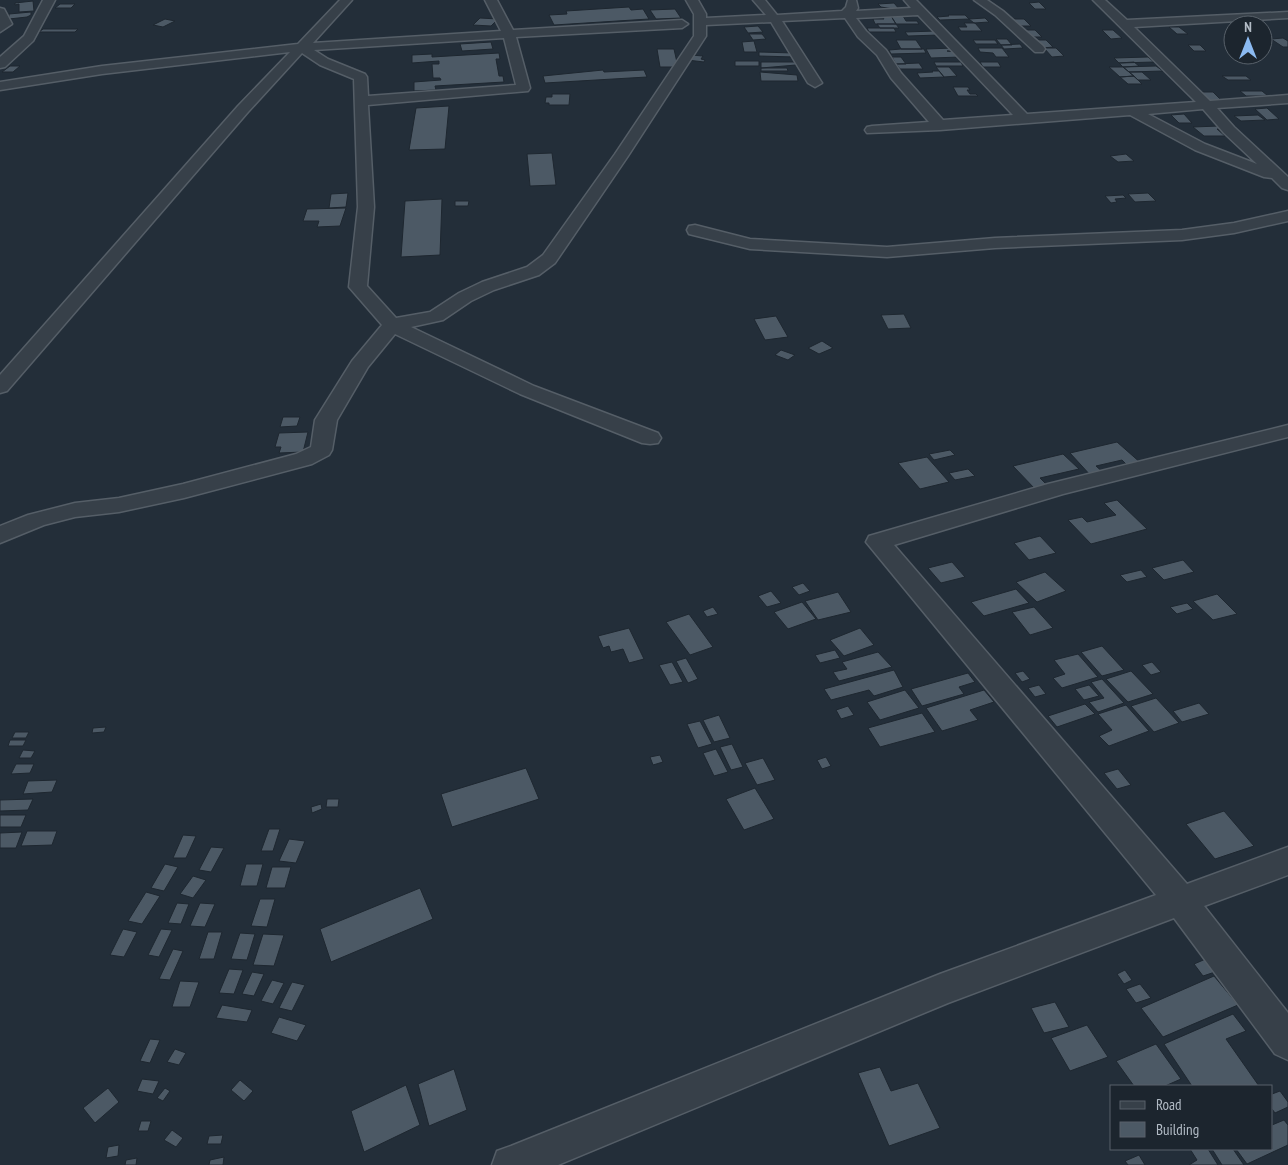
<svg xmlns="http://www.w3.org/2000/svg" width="1288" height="1165" font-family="'PT Sans Narrow',sans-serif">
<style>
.building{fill:#4c5965;stroke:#1e2730}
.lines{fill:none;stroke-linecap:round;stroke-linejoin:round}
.street-casing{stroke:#555e67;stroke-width:3}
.street{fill:#374049;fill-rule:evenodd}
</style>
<rect width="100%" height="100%" fill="#232e39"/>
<path class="building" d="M33,1L34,11L19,12V4L15,5V3Z
M1039,2L1046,9H1035L1029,3Z
M894,3L900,10L881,7L878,4Z
M60,4H75L71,8H55Z
M629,7L631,10L643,9L649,19L554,25L549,15L567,14L566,11Z
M675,9L681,18L656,19L650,10Z
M31,12V15L27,17L9,19V14Z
M948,15H965L969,19L940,20L937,17L949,16Z
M882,16H891L896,24H875L873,19H884Z
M891,16H903L906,21H917L919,24H896Z
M480,18L498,19L491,26L473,25Z
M985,18L989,22L974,23L969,19Z
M165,19L175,21L163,27L153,25Z
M1012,19H1024L1031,26H1019Z
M964,23H975L982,31H961L958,27H967Z
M877,24H896L899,28H880Z
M758,26L763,32L748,33L744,27Z
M1169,27H1179L1188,34H1177Z
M867,28H894L896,32H869Z
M43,29H78L75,32H39Z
M1025,30H1035L1042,37H1032Z
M1102,30H1113L1122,38L1111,39Z
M936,31L939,35L908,36L905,32Z
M749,34H762L766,39L753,40Z
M1283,38L1288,41V47H1283L1271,39Z
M996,39H1007L1012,45H1001Z
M896,40H916L922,49H901Z
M973,40H995L998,44H976Z
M1036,40H1046L1053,47L1043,48Z
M754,41L757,52H744L742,42Z
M491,42L493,49L462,51L460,44Z
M1020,44L1023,48L1004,49L1001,45Z
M1188,45H1200L1206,51H1194Z
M954,48L956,51H947L957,52L961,57L931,58L926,49Z
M978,48H1002L1009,57H996L993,53L980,52Z
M1044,48H1056L1064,56L1052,57Z
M657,49H674L678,67H660Z
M901,49H924L926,53L891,54L889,50Z
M759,52L794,53L795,57L759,56Z
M499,53L500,59H496L499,76H503L504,82L435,86L436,90L414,91V82L441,80L440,78H433L432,64H439V61L412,63V55L432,54V57Z
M691,55L703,56L701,59L705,60L704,62L687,60Z
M892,57H901L906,64H896Z
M1148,57L1154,62L1119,63L1114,58Z
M735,61H759V66H735Z
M761,62H795L796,65L761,68Z
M934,62H961L963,66H936Z
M980,62H998L1001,67H983Z
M1134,62L1139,66L1123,67L1119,63Z
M919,63L923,69H900L896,64Z
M10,66H20L13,72H2Z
M1156,66L1163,71L1129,72L1123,67Z
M936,67H949L957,76L944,77Z
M1109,67H1123L1134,76L1120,77Z
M761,68H787L788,71H761Z
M603,70L604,72L644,70L647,77L545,83L543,76Z
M932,71H939L944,77L920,78L917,73L933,72Z
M760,72L797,75L798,81H761Z
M1129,72H1142L1151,80H1138Z
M1134,76L1142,84H1128L1120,77Z
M1222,76H1246L1251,80H1228Z
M953,87H968L970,90H967L970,94H976L978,96H958Z
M1240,91H1262L1268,96H1246Z
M1201,92H1213L1224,103H1212Z
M552,94H570L569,105H549V103H545L546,97H552Z
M449,106L445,149L409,150L416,108Z
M1267,108L1279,119L1267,120L1255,109Z
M1184,114L1192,123H1179L1171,115Z
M1258,115L1265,120L1241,121L1234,116Z
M1219,126L1222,129H1217L1225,136H1204L1193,127Z
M552,153L556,185L530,186L527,154Z
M1126,154L1134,161L1118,162L1110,156Z
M348,193L346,207L329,208L331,194Z
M1148,193L1156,201L1135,202L1128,194Z
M1123,195L1126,198L1115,199L1117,202L1111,203L1105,196Z
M442,199L440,255L401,257L405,201Z
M455,201H469L468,206H455Z
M346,208L340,226L317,227L319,221H303L307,209Z
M904,314L911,328L888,329L881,315Z
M776,316L788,337L765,340L754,319Z
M822,341L833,348L819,354L808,348Z
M781,350L795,355L788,360L775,355Z
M283,417H300L297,426L280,427Z
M308,432L303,452L279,453L281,447H275L279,433Z
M1117,442L1142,464L1129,467L1122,460L1096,466L1105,474L1092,477L1070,453Z
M950,450L955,455L934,460L929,454Z
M1063,454L1079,469L1040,478L1048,486L1035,489L1013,466Z
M927,457L949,482L920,489L898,463Z
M968,469L975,476L955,480L949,473Z
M1117,500L1147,529L1091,544L1068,520L1082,517L1087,522L1116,515L1104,503Z
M1040,536L1056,553L1029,560L1014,543Z
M1183,560L1194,572L1164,580L1152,568Z
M952,562L965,577L941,583L928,568Z
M1141,570L1147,577L1127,582L1120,575Z
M1045,572L1066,591L1037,602L1016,582Z
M803,583L810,591L799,595L792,587Z
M1016,589L1029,603L984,616L971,602Z
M771,591L781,603L767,607L758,596Z
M838,592L851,612L818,620L805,601Z
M1217,594L1237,614L1213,620L1193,601Z
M802,602L816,619L788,629L774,612Z
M1187,603L1193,609L1177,614L1170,607Z
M713,607L718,614L707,617L703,611Z
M1034,607L1053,628L1030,635L1012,612Z
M689,614L713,647L690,655L666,622Z
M629,628L644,659L629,663L623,649L611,652L609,646L603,648L598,636Z
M860,628L874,645L844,656L830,640Z
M1102,646L1124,670L1102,676L1081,652Z
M835,650L840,658L820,663L815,655Z
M878,652L892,667L839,681L833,672L847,669L842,662Z
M1078,654L1098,677L1062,688L1053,678L1065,674L1054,660Z
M686,658L698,679L688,683L676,661Z
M672,662L683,682L670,685L659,665Z
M1152,662L1161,672L1151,675L1142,665Z
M894,670L903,687L874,696L869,690L831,700L824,689Z
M1023,671L1030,679L1022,682L1015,673Z
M1131,671L1153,694L1128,702L1106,679Z
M968,673L975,682L959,687L964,694L922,706L911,689Z
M1102,679L1124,703L1098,712L1089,702L1104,698L1091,682Z
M1039,685L1046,694L1035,697L1028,688Z
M1089,685L1099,696L1084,700L1075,689Z
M905,690L919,708L880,720L867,702Z
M984,690L994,702L970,710L978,720L942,731L926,708Z
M1156,698L1179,723L1154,732L1131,706Z
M1199,703L1209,714L1182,722L1173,711Z
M1085,704L1095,714L1057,727L1048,716Z
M1126,705L1149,731L1109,746L1099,736L1112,730L1098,714Z
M848,706L854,715L841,719L836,710Z
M922,713L935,732L880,747L868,728Z
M719,715L730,738L714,742L703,720Z
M700,721L712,744L698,748L687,724Z
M106,727L104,732L92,733L93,728Z
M15,732H29L26,738H12Z
M10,740H26L23,746H8Z
M732,744L743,767L731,770L720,747Z
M716,749L728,772L714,776L703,753Z
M23,750L35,751L31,758H19Z
M660,755L663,762L653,765L650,757Z
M826,757L831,766L822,769L817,760Z
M763,758L775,780L757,785L745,763Z
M16,764H34L30,773L11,774Z
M526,768L539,799L452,827L441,794Z
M1118,769L1131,785L1117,789L1104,773Z
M57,780L52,792L23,794L28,781Z
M755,788L774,819L744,830L726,799Z
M33,799L28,810L0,811V800Z
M327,799H339L338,807H326Z
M321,804L322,809L312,813L311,807Z
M1224,811L1254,846L1215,859L1186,824Z
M0,815H26L21,827H0Z
M269,829H280L273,851H261Z
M27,831H57L52,845L21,846Z
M22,832L16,848H0V833Z
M183,835L196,836L186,858H173Z
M289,839L305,841L296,863L279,861Z
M211,847L224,848L211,872L199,870Z
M165,864L178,867L164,891L151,888Z
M246,864H263L257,886H240Z
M272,867H291L285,888H266Z
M193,876L206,880L193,898L180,894Z
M420,888L433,919L331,962L320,929Z
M146,892L160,896L142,924L128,921Z
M260,899H275L267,927L251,926Z
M177,903L189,904L181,924L168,923Z
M200,903L215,904L205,927L190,926Z
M123,929L137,932L124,957L110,955Z
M161,929L172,930L159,957L148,955Z
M208,932H222L214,959H199Z
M240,933L255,934L247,960L231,959Z
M263,934L284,935L274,966L253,965Z
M173,949L183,951L170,980L159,979Z
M1208,958L1218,971L1203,976L1194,964Z
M229,969L243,970L234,994L219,993Z
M1125,970L1132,980L1124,984L1117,974Z
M252,972L264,974L254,996L242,994Z
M1214,976L1238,1005L1163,1037L1141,1008Z
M272,980L284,983L273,1004L261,1001Z
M180,981L199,982L190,1007H172Z
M292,982L305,985L292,1011L279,1008Z
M1140,984L1151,998L1136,1003L1126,989Z
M1055,1002L1069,1027L1044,1033L1031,1008Z
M222,1005L252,1010L247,1022L216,1018Z
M1233,1014L1246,1031L1226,1039L1259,1086H1192L1164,1044Z
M279,1017L306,1025L297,1041L271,1033Z
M1087,1025L1108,1057L1070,1071L1051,1038Z
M150,1039L160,1040L150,1063L140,1061Z
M1156,1044L1181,1079L1165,1086H1134L1116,1061Z
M175,1049L186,1053L179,1065L167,1062Z
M880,1067L891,1091L918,1083L940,1128L889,1146L858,1073Z
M454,1069L467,1110L429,1126L418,1084Z
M142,1079L159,1081L153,1094L137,1091Z
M240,1080L253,1091L244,1101L231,1090Z
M406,1085L420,1125L364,1152L351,1111Z
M108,1088L119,1102L95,1123L83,1108Z
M165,1088L170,1091L163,1101L157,1098Z
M1280,1091L1288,1102V1107L1275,1113L1272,1109V1094Z
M1284,1120L1288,1125V1145L1247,1164L1236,1149H1272V1125Z
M141,1121H151L148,1131H138Z
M172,1130L183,1138L176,1147L164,1140Z
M223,1135L221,1144H207L209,1136Z
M119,1145L118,1156L106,1158L108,1147Z
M1190,1149H1208L1218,1165H1189L1197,1160Z
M1212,1149H1233L1244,1165H1222Z
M1139,1155L1145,1165H1128L1125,1161Z
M224,1157L223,1165H209L210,1160Z
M137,1158L136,1165H125L126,1160Z"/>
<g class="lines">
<g class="street-casing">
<path id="street" d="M43,0H55L33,41L5,67L0,68V57L24,36Z
M340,0H352L313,43L501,31L485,0H497L513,30L682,20L688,24L682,28L516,37L530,88L528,91L368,105L374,207L367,286L396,318L430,312L459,293L482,282L527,267L543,255L615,154L694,36V14L686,0H698L706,14V18L766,15L753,0H765L777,15L842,11L846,7L848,0H856L858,8L856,11L911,8L904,0H916L1027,114L1196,102L1093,0H1105L1127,20L1288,12V18L1134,27L1210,101L1288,95V103L1217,108L1234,127L1288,177V190L1282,188L1272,178L1264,177L1195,150L1130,115L940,130L867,133L865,130L867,127L872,126L929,122L891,78L877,55L858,37L845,18L782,21L822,83L815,87L808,83L771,22L706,25V36L628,156L555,263L539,275L494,290L471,301L443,320L411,327L534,386L658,433L661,438L658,443L650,444L642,443L520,394L395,334L368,367L337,420L332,450L329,455L312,464L184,498L119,512L75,517L44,525L0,543V526L28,515L75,503L119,498L183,484L296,454L311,447L315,420L352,361L382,325L349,287L358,207L354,79L320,65L302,53L248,112L7,391L0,393V375L238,106L290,52L102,74L0,90V82L102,66L298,44ZM918,15L1013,115L943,120L901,73L886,50L866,31L856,18ZM504,38L516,85L368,96L367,77L365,74L328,59L314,50ZM1203,109L1224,133L1257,164L1205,144L1148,114Z
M974,0H987L1003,11L1043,46L1045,49L1043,52H1035L995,15Z
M0,8L4,9L12,24L0,32Z
M1288,211V221L1234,233L1182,240L995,248L887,257L750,249L689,234L687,230L689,226L695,225L750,239L887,247L995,238L1182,230L1234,223Z
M1288,425V437L1063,494L894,545L1187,884L1288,847V875L1204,906L1288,1013V1060L1275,1054L1174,918L948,1003L558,1165H492L497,1151L511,1146L940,974L1156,895L866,542L869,536L1048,484Z"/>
</g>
<use href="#street" class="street"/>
</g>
<rect x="1110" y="1085" width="162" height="65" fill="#1c252e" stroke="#58616a"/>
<rect x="1120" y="1101" width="25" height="8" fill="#374049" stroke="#58616a"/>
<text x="1156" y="1110" font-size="15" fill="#b2bbc5">Road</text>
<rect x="1120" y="1122" width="25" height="15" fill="#4c5965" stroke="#58616a"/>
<text x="1156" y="1135" font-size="15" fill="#b2bbc5">Building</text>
<g transform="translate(1248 40)"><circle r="24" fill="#1c252e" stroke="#58616a"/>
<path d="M0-4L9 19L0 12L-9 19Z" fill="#8bbaf1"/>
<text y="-8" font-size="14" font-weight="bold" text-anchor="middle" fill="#b2bbc5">N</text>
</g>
</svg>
